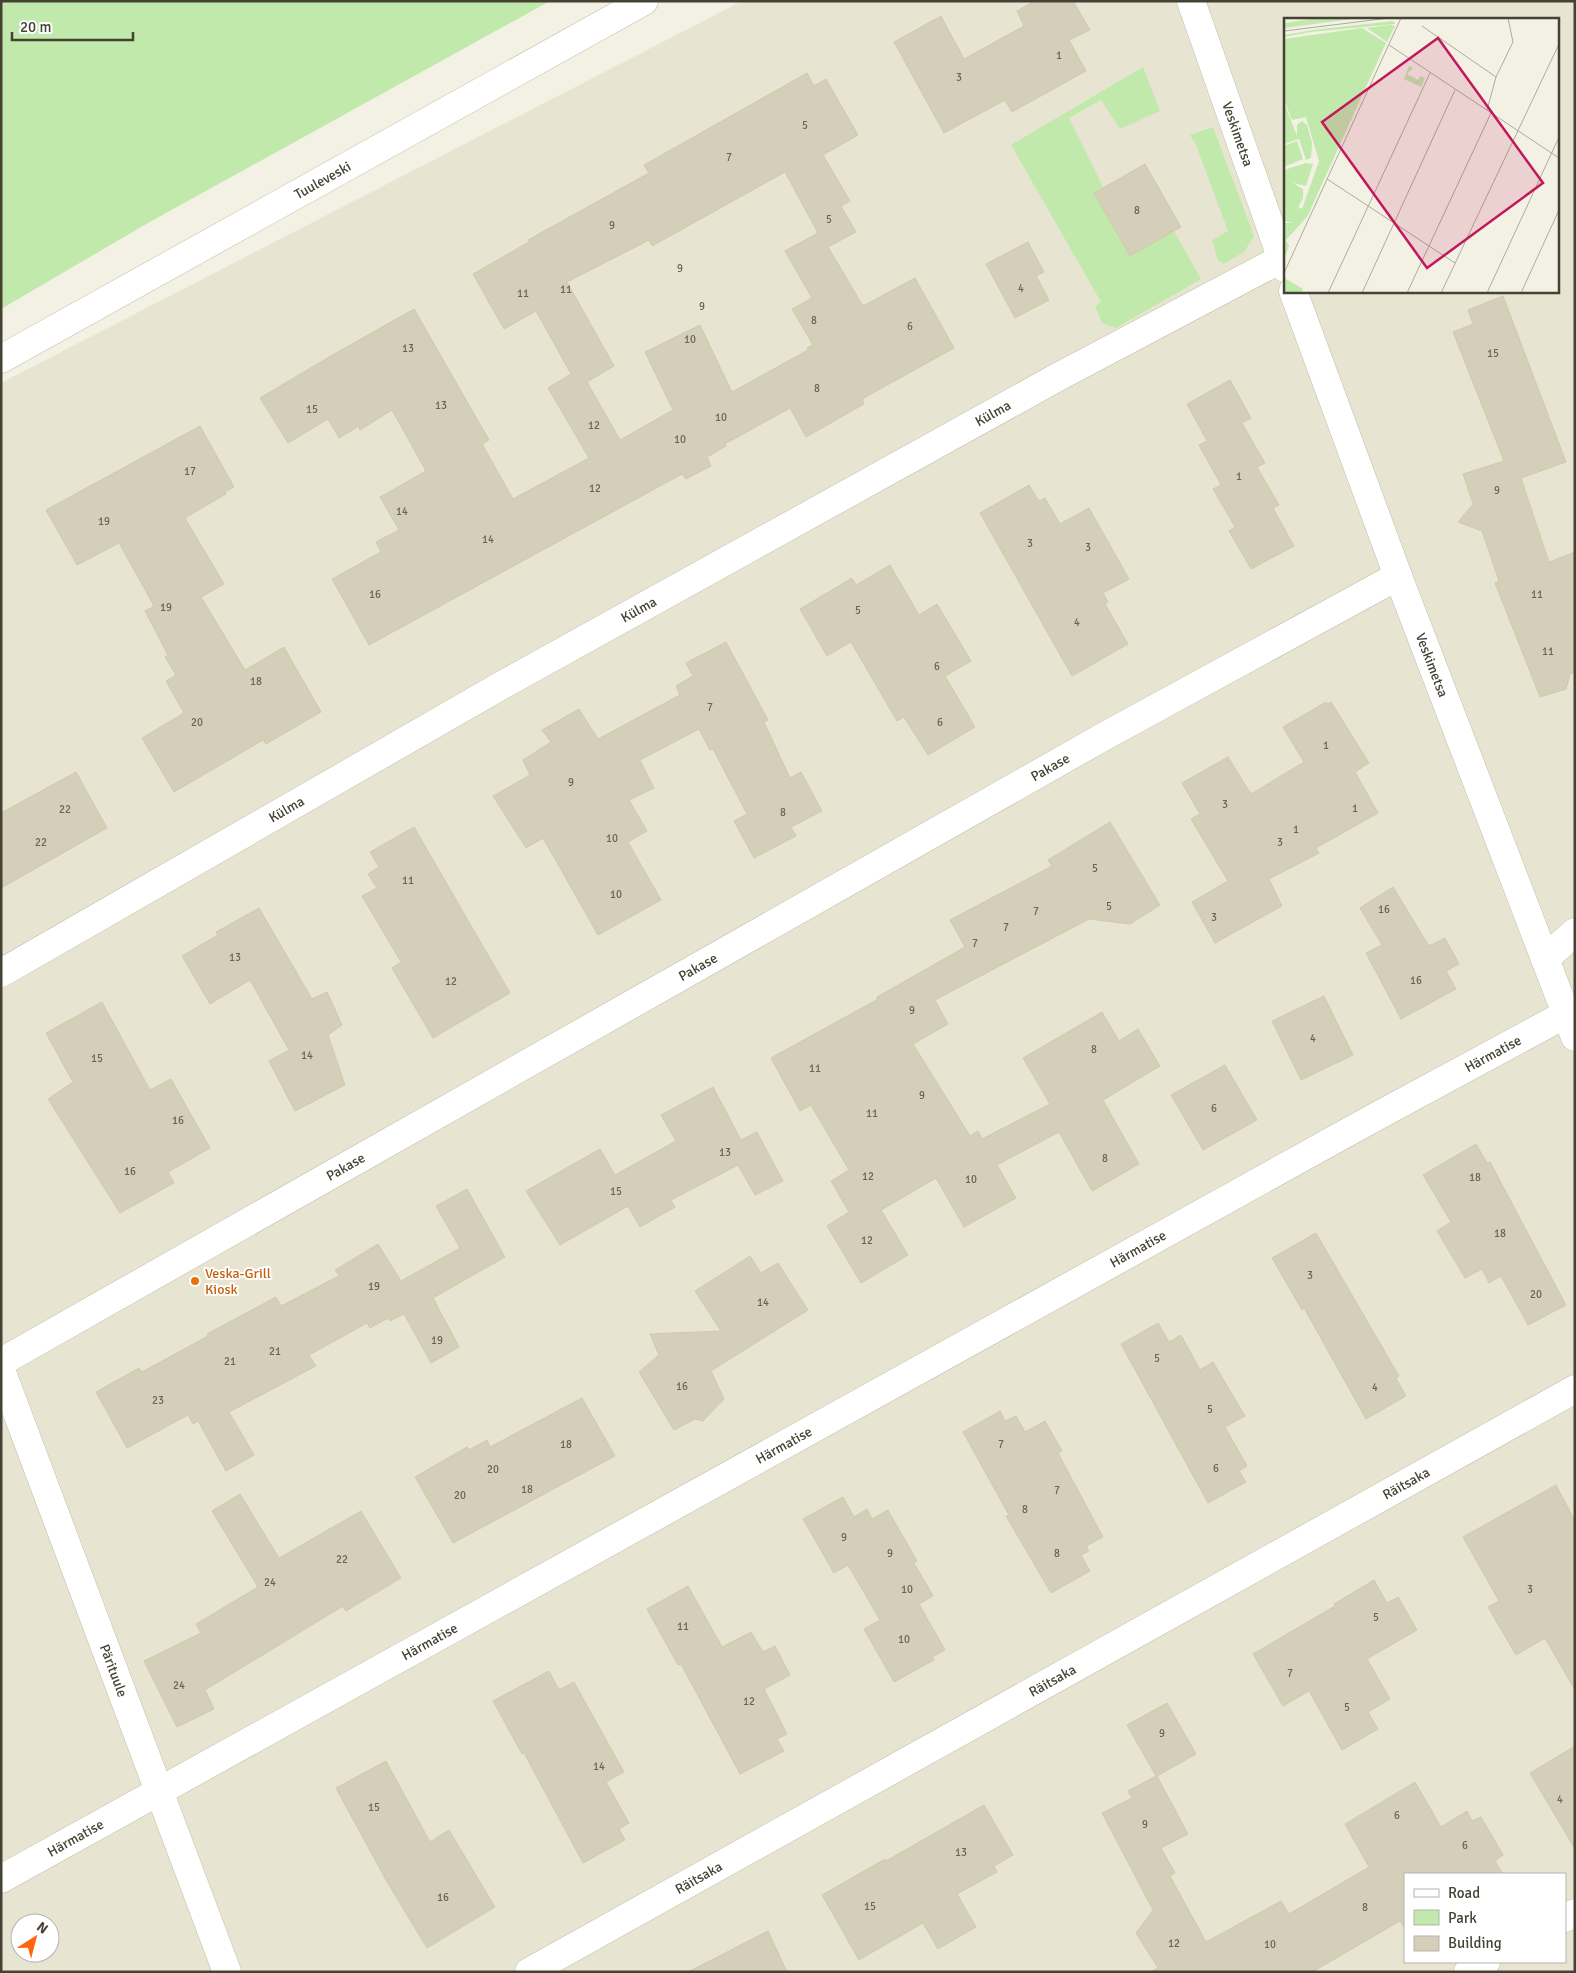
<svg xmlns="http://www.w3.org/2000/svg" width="1576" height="1973" font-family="Signika,sans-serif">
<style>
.residential{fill:#e7e5d2;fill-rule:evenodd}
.green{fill:#c0e9ab}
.building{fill:#d5cfb9;stroke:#d0c9ac;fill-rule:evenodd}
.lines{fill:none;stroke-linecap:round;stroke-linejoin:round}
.street-casing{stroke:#c1bea9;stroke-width:29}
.street{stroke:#fff;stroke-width:28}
.food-dot{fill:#e8710a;stroke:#fff;stroke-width:2}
.labels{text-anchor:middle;stroke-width:4;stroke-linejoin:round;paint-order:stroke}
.number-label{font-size:11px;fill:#696555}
.street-label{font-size:14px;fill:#454234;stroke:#fff}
.food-label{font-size:14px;fill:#c56008;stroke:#fff;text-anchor:start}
.inset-road{fill:none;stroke:#adab9e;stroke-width:1}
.view{fill:#c2185b;fill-opacity:0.15;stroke:#c2185b;stroke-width:2.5}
.inset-edge{fill:none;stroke:#454234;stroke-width:2.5}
</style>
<rect width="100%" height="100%" fill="#f3f1e4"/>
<path class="residential" d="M742,1H1575V1972H1V383ZM1285,19H1557V291H1285ZM1405,1874H1565V1962H1405ZM20,1923H50V1953H20Z"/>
<path class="green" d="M1,1H550L148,223L1,309Z
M1143,67L1160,111L1120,129L1101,100L1069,118L1103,187L1094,193L1130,256L1174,231L1201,279L1116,328L1102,323L1095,306L1101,302L1011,145Z
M1213,127L1254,236L1244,252L1223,264L1218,260L1212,240L1228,231L1196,145L1190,135Z"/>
<path class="building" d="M1035,1H1073L1090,30L1069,40L1086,71L1012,112L1005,100L944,133L894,42L941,16L964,59L1024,26L1017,11Z
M807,73L814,86L826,79L858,135L823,155L850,201L841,206L856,232L828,247L863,306L915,278L954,348L862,399L864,404L806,437L790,408L725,444L726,446L707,457L711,466L686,479L682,474L369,645L332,579L381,552L376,542L399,530L380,497L426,471L392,410L360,430L359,426L339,438L328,419L288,443L260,398L329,357L414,309L489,440L482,444L513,499L589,458L548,388L571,374L536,311L504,329L473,274L529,242L528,240L649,173L644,165ZM785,172L818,233L785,251L812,298L792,309L813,345L807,348L808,350L732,392L700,325L645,352L673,410L620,440L587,382L614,366L567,282L649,240L652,246Z
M1145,164L1181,227L1130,256L1094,193Z
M1028,242L1044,272L1036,276L1049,300L1015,318L986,264Z
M1503,296L1566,462L1521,478L1549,562L1575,552V672L1570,674L1566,689L1540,697L1495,583L1499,581L1482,531L1458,522L1473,504L1463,474L1504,461L1453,332L1473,324L1468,310Z
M1230,380L1251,418L1242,423L1265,463L1257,467L1279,505L1273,508L1294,546L1251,569L1229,531L1235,527L1213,489L1221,485L1199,445L1207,441L1187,404Z
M200,426L234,487L225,492L226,494L185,518L224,584L201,597L245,670L284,647L321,712L266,744L263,740L174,792L142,738L184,713L166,681L176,675L165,657L168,655L145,611L154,606L119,543L77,565L46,510Z
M1029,485L1039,501L1045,498L1060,524L1089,508L1129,579L1103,593L1108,602L1105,604L1128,644L1072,676L980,513Z
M890,565L919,615L937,604L971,661L945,676L975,727L928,755L904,717L897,721L851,642L827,656L800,609L852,578L856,585Z
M726,642L768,720L764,722L790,778L801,772L822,811L791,827L796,836L754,858L734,821L747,814L713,749L710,750L699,729L640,760L654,788L629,800L647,831L628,842L661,900L598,935L543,838L526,848L493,796L530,775L523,760L551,742L542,730L579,709L598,739L680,695L676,686L693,676L686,663Z
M1326,702L1328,704L1331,702L1369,763L1355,772L1378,813L1316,848L1319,853L1269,879L1282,906L1215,943L1192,902L1228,881L1191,819L1200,814L1182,783L1228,757L1251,794L1304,762L1283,727Z
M76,772L107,828L1,888V813Z
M1110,822L1160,905L1130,924L1089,919L935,1000L948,1024L913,1044L970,1136L978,1131L982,1139L1050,1104L1023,1058L1102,1012L1119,1041L1138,1029L1160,1066L1103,1100L1139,1164L1092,1191L1059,1132L997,1165L1016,1198L964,1227L936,1178L881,1210L908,1255L861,1283L827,1226L849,1212L831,1181L849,1170L811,1105L800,1111L771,1058L878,999L877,997L965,947L950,920L1052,866L1048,860Z
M414,827L510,993L433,1038L392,968L401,962L362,896L377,888L368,874L379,867L370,852Z
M1393,887L1429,946L1445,938L1459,964L1446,971L1456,989L1401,1019L1366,953L1382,945L1360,908Z
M259,908L312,999L327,992L342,1025L328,1035L345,1085L295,1111L269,1061L289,1050L250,980L210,1004L182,956L218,935L216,932Z
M1324,996L1353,1055L1301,1080L1272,1021Z
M102,1002L150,1090L171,1079L210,1148L168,1172L174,1183L120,1213L48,1099L73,1082L46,1033Z
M1225,1065L1257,1120L1203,1150L1171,1095Z
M713,1087L741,1140L757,1132L783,1181L755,1195L738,1165L671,1200L675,1207L640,1227L628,1206L560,1245L526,1191L600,1149L615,1175L676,1141L661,1115Z
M1476,1144L1487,1163L1490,1162L1566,1305L1528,1325L1501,1276L1489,1283L1482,1269L1465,1278L1437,1231L1451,1222L1423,1175Z
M467,1189L505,1257L433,1298L459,1347L431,1363L404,1314L390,1321L388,1318L370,1328L367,1323L309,1355L316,1366L229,1412L254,1455L226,1471L198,1421L193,1424L188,1415L127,1448L96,1392L139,1368L142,1372L208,1336L207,1334L276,1297L281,1306L339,1276L335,1270L378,1244L401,1281L460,1248L436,1206Z
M1316,1233L1399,1376L1396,1378L1406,1396L1366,1419L1304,1308L1302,1310L1272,1258Z
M750,1256L761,1273L778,1263L808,1310L711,1371L724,1399L703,1421L695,1419L674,1430L639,1372L659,1355L650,1334L721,1331L695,1291Z
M1158,1323L1169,1342L1181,1335L1200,1370L1213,1362L1245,1416L1225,1427L1247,1466L1239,1471L1246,1482L1208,1503L1121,1344Z
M582,1398L615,1456L453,1543L415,1477L467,1447L469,1450L487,1440L490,1447Z
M1000,1411L1005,1421L1016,1416L1025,1432L1045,1421L1062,1451L1058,1453L1103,1537L1086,1546L1089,1551L1081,1555L1090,1571L1051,1593L1006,1516L1009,1515L963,1432Z
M1556,1485L1575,1521V1690L1545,1638L1516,1655L1488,1607L1499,1601L1463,1537Z
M240,1494L279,1558L361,1511L401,1578L346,1611L343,1606L205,1690L214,1709L177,1727L144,1661L201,1633L196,1624L258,1587L212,1511Z
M843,1497L854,1517L867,1509L872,1519L888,1510L917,1561L914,1563L933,1596L919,1604L945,1650L932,1657L934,1660L894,1682L864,1629L880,1620L848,1565L834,1573L803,1519Z
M1374,1580L1387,1603L1398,1597L1417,1630L1367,1659L1390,1699L1368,1712L1378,1729L1342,1750L1309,1691L1283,1706L1253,1654L1335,1606L1334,1604Z
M688,1586L722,1647L751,1632L763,1652L775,1646L790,1675L764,1689L787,1734L777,1739L784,1751L740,1774L681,1664L678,1665L647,1609Z
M549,1671L559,1690L574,1682L624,1772L606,1782L629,1823L619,1829L625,1840L583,1863L524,1753L522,1754L493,1701Z
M1167,1703L1196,1754L1157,1776L1188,1834L1161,1848L1175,1873L1170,1876L1206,1942L1281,1901L1289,1914L1369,1867L1345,1824L1415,1782L1441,1827L1467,1811L1472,1821L1481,1817L1503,1855L1495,1861L1503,1874H1405V1929L1400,1921L1312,1972H1151L1158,1968L1136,1933L1153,1910L1102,1813L1132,1798L1128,1791L1156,1776L1127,1725Z
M1575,1746V1849L1530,1773Z
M386,1761L430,1842L449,1830L495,1907L427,1948L386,1880L336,1788Z
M984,1805L1013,1855L994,1866L997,1872L957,1894L976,1927L938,1949L923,1923L859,1960L822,1895L885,1859L886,1861Z
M768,1931L787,1972H688Z"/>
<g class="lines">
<g class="street-casing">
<g id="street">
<path id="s1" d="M1191,1L1285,268"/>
<path id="s2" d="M1293,291L1398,576L1575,1037"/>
<path id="s3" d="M1,359L644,1"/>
<path d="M1545,959L1575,932"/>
<path id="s4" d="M1,973L504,684L1056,378L1281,259"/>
<path id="s5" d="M1,1362L1103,737L1398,576"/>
<path id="s6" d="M1,1370L227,1972"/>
<path id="s7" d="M1,1879L1368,1121L1566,1014"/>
<path d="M1565,1918L1575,1913"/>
<path id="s8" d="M529,1972L1575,1389"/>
<path d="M1468,1972L1486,1962"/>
</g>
</g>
<use href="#street" class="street"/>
</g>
<circle class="food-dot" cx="195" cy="1281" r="5"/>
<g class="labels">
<g class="number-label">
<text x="1059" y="59">1</text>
<text x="959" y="81">3</text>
<text x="805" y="129">5</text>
<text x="729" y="161">7</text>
<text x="1137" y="214">8</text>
<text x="829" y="223">5</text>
<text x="612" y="229">9</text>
<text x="680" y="272">9</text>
<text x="1021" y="292">4</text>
<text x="566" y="293">11</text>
<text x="523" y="297">11</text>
<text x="702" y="310">9</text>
<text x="814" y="324">8</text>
<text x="910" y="330">6</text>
<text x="690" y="343">10</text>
<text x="408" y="352">13</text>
<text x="1493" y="357">15</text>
<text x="817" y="392">8</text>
<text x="441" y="409">13</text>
<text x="312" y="413">15</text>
<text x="721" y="421">10</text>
<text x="594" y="429">12</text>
<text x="680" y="443">10</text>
<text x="190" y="475">17</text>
<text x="1239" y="480">1</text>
<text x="595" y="492">12</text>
<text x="1497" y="494">9</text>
<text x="402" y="515">14</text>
<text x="104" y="525">19</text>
<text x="488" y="543">14</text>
<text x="1030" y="547">3</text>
<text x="1088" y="551">3</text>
<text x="375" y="598">16</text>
<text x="1537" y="598">11</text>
<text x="166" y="611">19</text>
<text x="858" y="614">5</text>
<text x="1077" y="626">4</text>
<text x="1548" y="655">11</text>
<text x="937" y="670">6</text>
<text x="256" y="685">18</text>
<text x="710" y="711">7</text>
<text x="197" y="726">20</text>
<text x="940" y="726">6</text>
<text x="1326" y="749">1</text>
<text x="571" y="786">9</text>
<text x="1225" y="808">3</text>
<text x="1355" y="812">1</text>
<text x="65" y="813">22</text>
<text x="783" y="816">8</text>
<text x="1296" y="833">1</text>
<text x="612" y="842">10</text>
<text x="41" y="846">22</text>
<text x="1280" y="846">3</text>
<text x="1095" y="872">5</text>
<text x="408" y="884">11</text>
<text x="616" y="898">10</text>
<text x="1109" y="910">5</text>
<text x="1384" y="913">16</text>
<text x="1036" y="915">7</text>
<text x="1214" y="921">3</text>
<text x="1006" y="931">7</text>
<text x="975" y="947">7</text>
<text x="235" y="961">13</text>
<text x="1416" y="984">16</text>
<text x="451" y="985">12</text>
<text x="912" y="1014">9</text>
<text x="1313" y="1042">4</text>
<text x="1094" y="1053">8</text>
<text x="307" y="1059">14</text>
<text x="97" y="1062">15</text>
<text x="815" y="1072">11</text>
<text x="922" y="1099">9</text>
<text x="1214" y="1112">6</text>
<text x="872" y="1117">11</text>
<text x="178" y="1124">16</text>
<text x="725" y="1156">13</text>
<text x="1105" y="1162">8</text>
<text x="130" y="1175">16</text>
<text x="868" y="1180">12</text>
<text x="1475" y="1181">18</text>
<text x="971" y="1183">10</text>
<text x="616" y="1195">15</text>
<text x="1500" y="1237">18</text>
<text x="867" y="1244">12</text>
<text x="1310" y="1279">3</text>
<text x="374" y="1290">19</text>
<text x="1536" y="1298">20</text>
<text x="763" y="1306">14</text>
<text x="437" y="1344">19</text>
<text x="275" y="1355">21</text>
<text x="1157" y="1362">5</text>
<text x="230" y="1365">21</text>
<text x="682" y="1390">16</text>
<text x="1375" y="1391">4</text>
<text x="158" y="1404">23</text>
<text x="1210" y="1413">5</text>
<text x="566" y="1448">18</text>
<text x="1001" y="1448">7</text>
<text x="1216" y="1472">6</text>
<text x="493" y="1473">20</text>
<text x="527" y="1493">18</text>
<text x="1057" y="1494">7</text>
<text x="460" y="1499">20</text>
<text x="1025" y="1513">8</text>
<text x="844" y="1541">9</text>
<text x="890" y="1557">9</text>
<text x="1057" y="1557">8</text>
<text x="342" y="1563">22</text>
<text x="270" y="1586">24</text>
<text x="907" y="1593">10</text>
<text x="1530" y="1593">3</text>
<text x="1376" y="1621">5</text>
<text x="683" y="1630">11</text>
<text x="904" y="1643">10</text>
<text x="1290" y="1677">7</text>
<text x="179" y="1689">24</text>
<text x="749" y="1705">12</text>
<text x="1347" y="1711">5</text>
<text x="1162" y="1737">9</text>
<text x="599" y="1770">14</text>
<text x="1560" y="1803">4</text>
<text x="374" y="1811">15</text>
<text x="1397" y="1819">6</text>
<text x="1145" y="1828">9</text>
<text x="1465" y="1849">6</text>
<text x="961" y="1856">13</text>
<text x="443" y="1901">16</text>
<text x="870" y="1910">15</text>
<text x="1365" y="1911">8</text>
<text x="1174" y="1947">12</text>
<text x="1270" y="1948">10</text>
</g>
<g class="street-label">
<text dy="5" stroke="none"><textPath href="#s1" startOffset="141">Veskimetsa</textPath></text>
<text dy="5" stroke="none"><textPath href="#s3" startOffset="368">Tuuleveski</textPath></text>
<text dy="5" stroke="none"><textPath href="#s4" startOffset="1139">Külma</textPath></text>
<text dy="5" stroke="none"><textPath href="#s4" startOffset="734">Külma</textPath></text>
<text dy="5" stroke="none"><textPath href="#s2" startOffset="399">Veskimetsa</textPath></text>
<text dy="5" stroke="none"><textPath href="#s5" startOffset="1206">Pakase</textPath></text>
<text dy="5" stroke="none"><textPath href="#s4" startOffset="329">Külma</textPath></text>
<text dy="5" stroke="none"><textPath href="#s5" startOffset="801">Pakase</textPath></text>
<text dy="5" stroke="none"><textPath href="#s7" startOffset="1705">Härmatise</textPath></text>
<text dy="5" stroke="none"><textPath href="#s5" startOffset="396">Pakase</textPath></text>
<text dy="5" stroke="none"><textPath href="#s7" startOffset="1300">Härmatise</textPath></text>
<text dy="5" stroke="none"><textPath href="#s7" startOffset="895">Härmatise</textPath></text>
<text dy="5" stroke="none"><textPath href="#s8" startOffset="1004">Räitsaka</textPath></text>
<text dy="5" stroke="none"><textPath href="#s7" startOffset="490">Härmatise</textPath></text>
<text dy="5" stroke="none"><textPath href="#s6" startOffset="321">Pärituule</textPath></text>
<text dy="5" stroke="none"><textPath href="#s8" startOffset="599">Räitsaka</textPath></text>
<text dy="5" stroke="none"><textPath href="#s7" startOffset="85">Härmatise</textPath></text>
<text dy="5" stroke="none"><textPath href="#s8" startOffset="194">Räitsaka</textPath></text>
</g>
<g class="food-label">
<text x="205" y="1278">Veska-Grill<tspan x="205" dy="16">Kiosk</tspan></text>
</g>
</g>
<g transform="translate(1284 18)">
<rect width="275" height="275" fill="#f3f1e4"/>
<path d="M34,0H76L0,10V5ZM109,3L112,6L26,14L0,19V17L29,12ZM106,7L111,8L103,24L83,10ZM78,10L102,25L23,199L2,222L5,228L0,241V205H9L0,203V152L22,145L29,146L22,168L9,165L19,171V180L14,189L18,191L35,143L22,99L8,102L0,82V21ZM125,48L129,50L123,56L134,62L136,58L141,60L137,69L120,61ZM0,84L13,118V107L18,103L23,107L28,125L27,140L22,142L15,121L0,126ZM13,123L19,141L0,149V128ZM0,256L2,261L19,271L17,275H0Z" fill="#c0e9ab"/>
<path class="inset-road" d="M138,8L212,59M0,13L105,0M105,27L275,140M203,92L212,59L229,24L224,0M43,161L171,245M0,255L117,0M44,275L146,55M78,275L171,72M123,275L207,95M157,275L275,26M203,275L275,119M237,275L275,192"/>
<path class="view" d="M154,20L259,165L143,250L38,104Z"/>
<rect width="275" height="275" class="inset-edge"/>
</g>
<rect width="1576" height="1973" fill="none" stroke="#454234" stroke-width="5"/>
<rect x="1404" y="1873" width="162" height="90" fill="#ffffff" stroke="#b5b3ae"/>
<rect x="1414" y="1889" width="25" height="8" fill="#ffffff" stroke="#b5b3ae"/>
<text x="1448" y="1898" font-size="15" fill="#454234">Road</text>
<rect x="1414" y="1910" width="25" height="15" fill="#c0e9ab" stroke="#b5b3ae"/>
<text x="1448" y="1923" font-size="15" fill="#454234">Park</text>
<rect x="1414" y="1936" width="25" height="15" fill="#d5cfb9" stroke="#b5b3ae"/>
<text x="1448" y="1948" font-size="15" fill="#454234">Building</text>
<g transform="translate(35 1938) rotate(36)"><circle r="24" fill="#ffffff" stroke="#b5b3ae"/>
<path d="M0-4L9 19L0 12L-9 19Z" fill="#ff640f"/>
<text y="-8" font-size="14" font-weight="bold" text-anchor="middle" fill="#454234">N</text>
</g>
<path d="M12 32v8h121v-8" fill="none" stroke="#454234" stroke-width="2.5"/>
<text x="20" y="32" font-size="15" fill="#454234" stroke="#ffffff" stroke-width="4" paint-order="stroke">20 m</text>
</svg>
